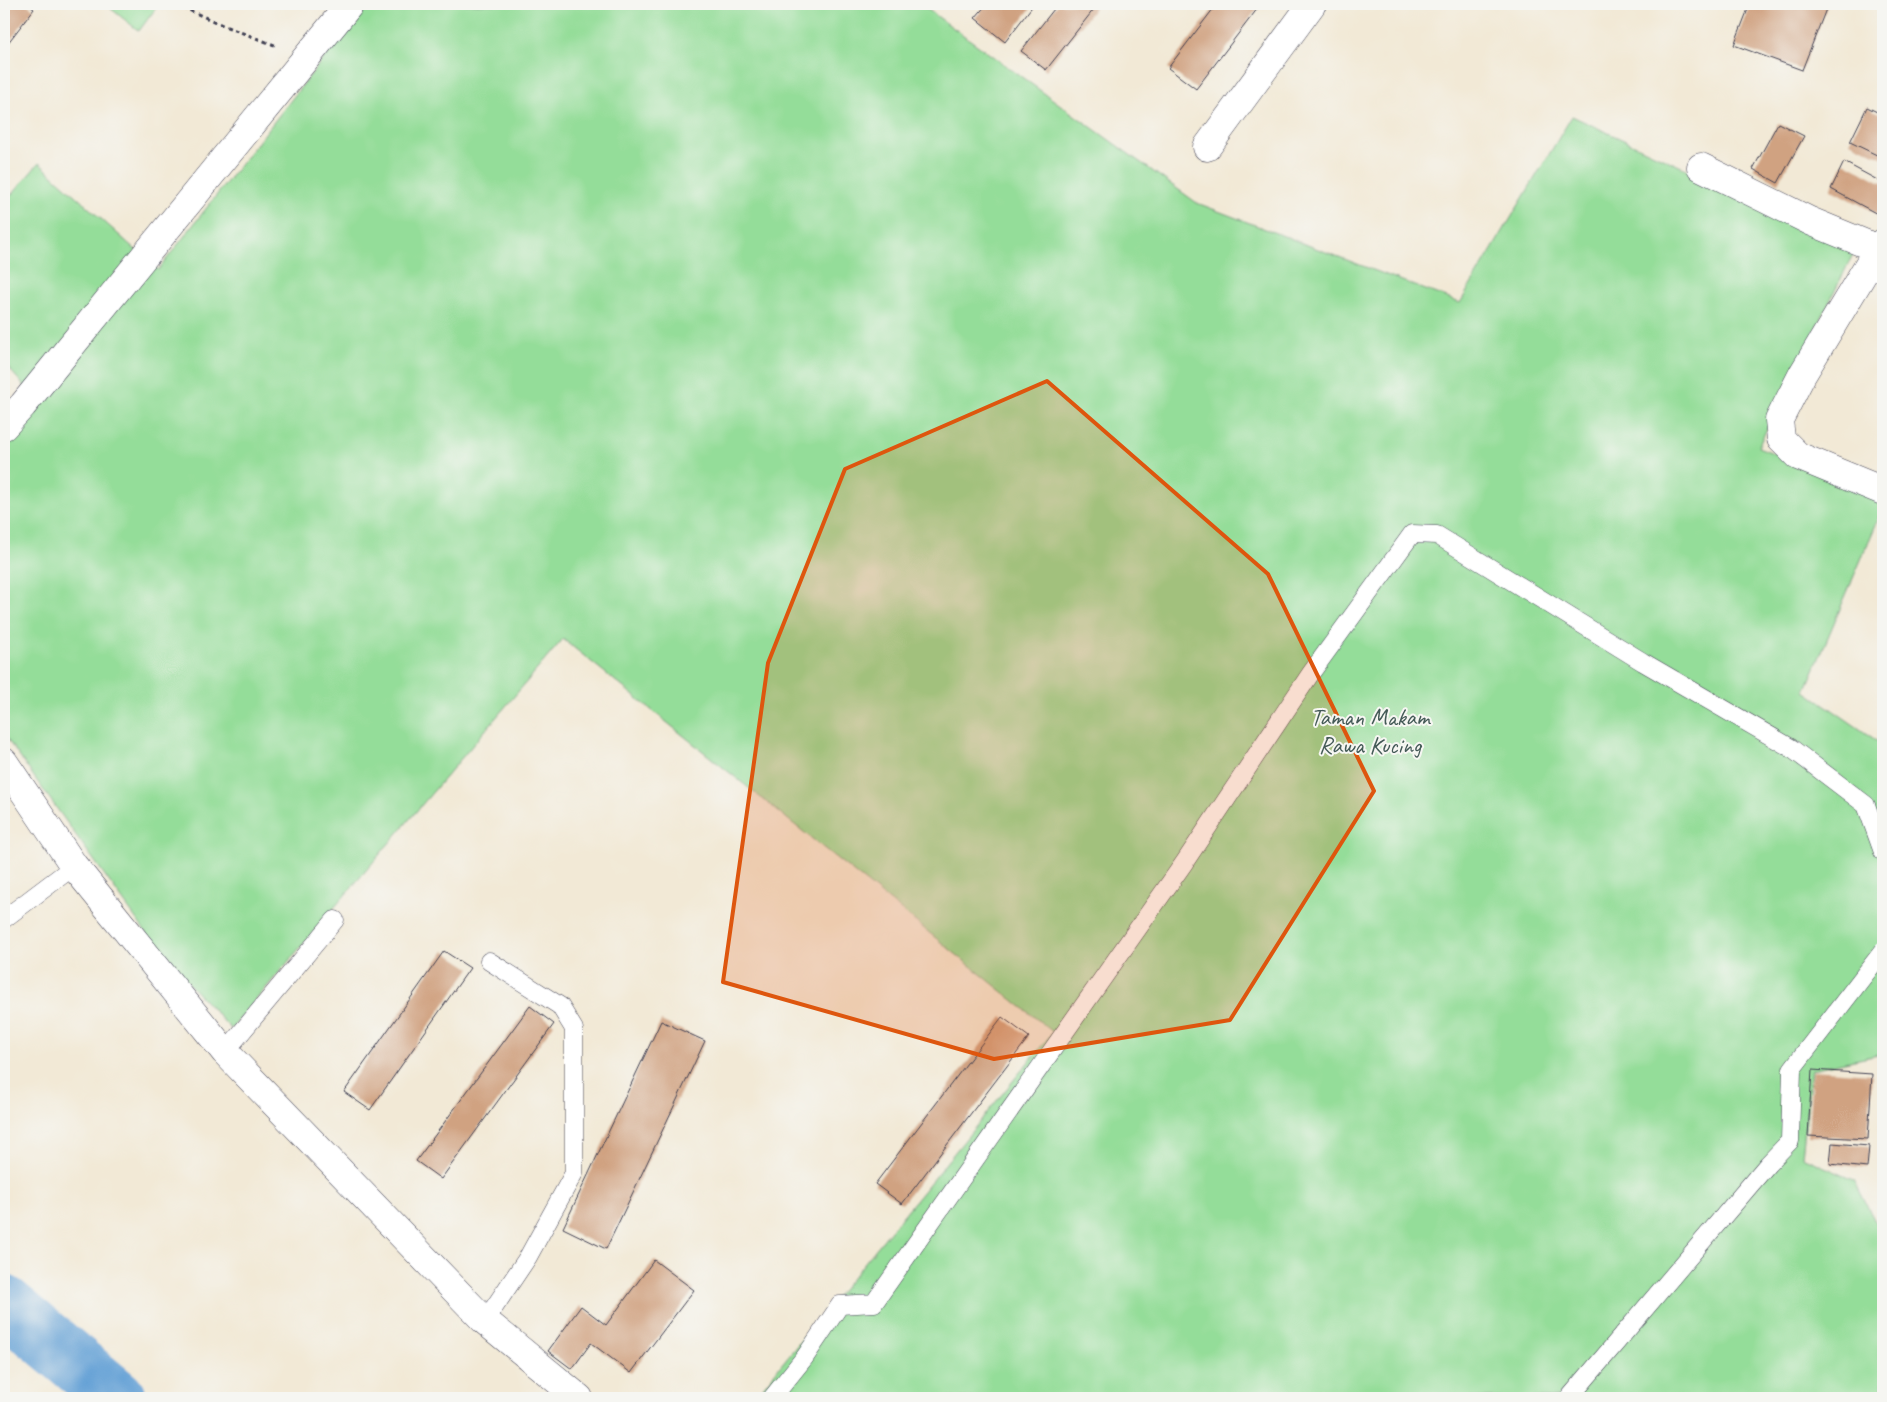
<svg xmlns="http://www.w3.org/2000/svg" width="1887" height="1402" font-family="Caveat,sans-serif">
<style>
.green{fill:#94dd99;stroke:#5b806a}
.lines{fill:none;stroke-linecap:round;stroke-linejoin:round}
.river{stroke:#65a1d6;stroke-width:58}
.building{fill:#d0a281}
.lane-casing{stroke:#414052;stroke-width:19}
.street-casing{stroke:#414052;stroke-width:29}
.path{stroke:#414052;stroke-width:3;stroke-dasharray:4 4;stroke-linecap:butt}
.lane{stroke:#fff;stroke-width:18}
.street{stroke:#fff;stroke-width:28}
.marked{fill:#de560e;fill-opacity:0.2;stroke:#de560e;stroke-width:4;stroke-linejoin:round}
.labels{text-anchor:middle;stroke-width:4;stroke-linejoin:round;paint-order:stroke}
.park-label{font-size:24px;fill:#445a57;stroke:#f6f6f2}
</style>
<rect width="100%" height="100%" fill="#f6f6f2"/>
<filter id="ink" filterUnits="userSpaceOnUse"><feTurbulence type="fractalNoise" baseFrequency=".02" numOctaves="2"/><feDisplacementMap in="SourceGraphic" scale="10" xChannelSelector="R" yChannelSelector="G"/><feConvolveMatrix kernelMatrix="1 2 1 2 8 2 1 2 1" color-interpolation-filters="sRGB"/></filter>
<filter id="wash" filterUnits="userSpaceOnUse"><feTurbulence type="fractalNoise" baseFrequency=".0096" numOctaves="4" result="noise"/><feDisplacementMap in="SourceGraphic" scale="20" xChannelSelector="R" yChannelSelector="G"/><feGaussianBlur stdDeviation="1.12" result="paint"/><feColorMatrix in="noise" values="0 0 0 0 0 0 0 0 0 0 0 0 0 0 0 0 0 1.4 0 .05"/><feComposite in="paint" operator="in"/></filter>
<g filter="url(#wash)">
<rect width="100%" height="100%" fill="#f2e9d6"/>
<path class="green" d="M105,4H159L139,31Z
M366,4H920L1197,203L1460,303L1572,116L1686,169L1857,246L1758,447L1883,496V508L1805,691L1883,745V1054L1811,1069L1802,1157L1854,1180L1883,1237V1398H754L1053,1032L563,639L231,1029L162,955L4,735V442L40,404L4,363V203L39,163L158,270Z"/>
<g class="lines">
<path class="river" d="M4,1304L117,1398"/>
</g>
<g id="blocks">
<path class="building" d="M4,4H27L34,9L4,48Z
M987,4H1034L1005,42L975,18Z
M1058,4H1098L1046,70L1021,51Z
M1217,4H1261L1196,89L1168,68Z
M1750,4H1828L1802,70L1734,45Z
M1867,107L1883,115V158L1850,142Z
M1778,123L1804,136L1778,183L1753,169Z
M1844,162L1883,183V217L1831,189Z
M444,951L470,968L370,1110L344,1092Z
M530,1006L554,1024L441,1179L416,1161Z
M1002,1017L1029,1037L902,1204L875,1184Z
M661,1021L705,1041L606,1249L563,1228Z
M1812,1070L1872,1074L1868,1139L1808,1136Z
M1832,1143L1869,1146L1867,1168L1830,1164Z
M654,1260L694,1290L631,1373L591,1343L572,1369L548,1351L581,1306L606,1325Z"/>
</g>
</g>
<g filter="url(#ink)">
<use href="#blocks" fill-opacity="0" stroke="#414052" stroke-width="1"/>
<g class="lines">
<g class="lane-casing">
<path id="lane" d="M4,919L74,866
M225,1052L335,920
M485,1321L528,1257L574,1173V1029L560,1006L489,961
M772,1398L805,1357L840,1305L874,1303L1184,863L1311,673L1412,534L1437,535L1643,662L1791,748L1866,805L1883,852
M1569,1398L1768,1164L1790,1141L1792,1069L1883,951"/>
</g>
<g class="street-casing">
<path id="street" d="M1207,147L1312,4
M1701,167L1810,221L1878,249
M1883,243L1878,249L1802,375L1779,420L1781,439L1798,456L1883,491
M4,426L23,405L350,4
M4,762L74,866L225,1052L485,1321L579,1398"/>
</g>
<path class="path" d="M175,4L227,27L277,46"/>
<use href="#lane" class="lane"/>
<use href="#street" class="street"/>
</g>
</g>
<path class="marked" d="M1047,381L1268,574L1374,791L1230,1020L994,1059L723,982L768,663L845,469Z"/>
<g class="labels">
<g class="park-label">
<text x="1370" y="725">Taman Makam<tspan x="1370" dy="28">Rawa Kucing</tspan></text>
</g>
</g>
<rect width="1887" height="1402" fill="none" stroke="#f6f6f2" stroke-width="20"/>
</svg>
